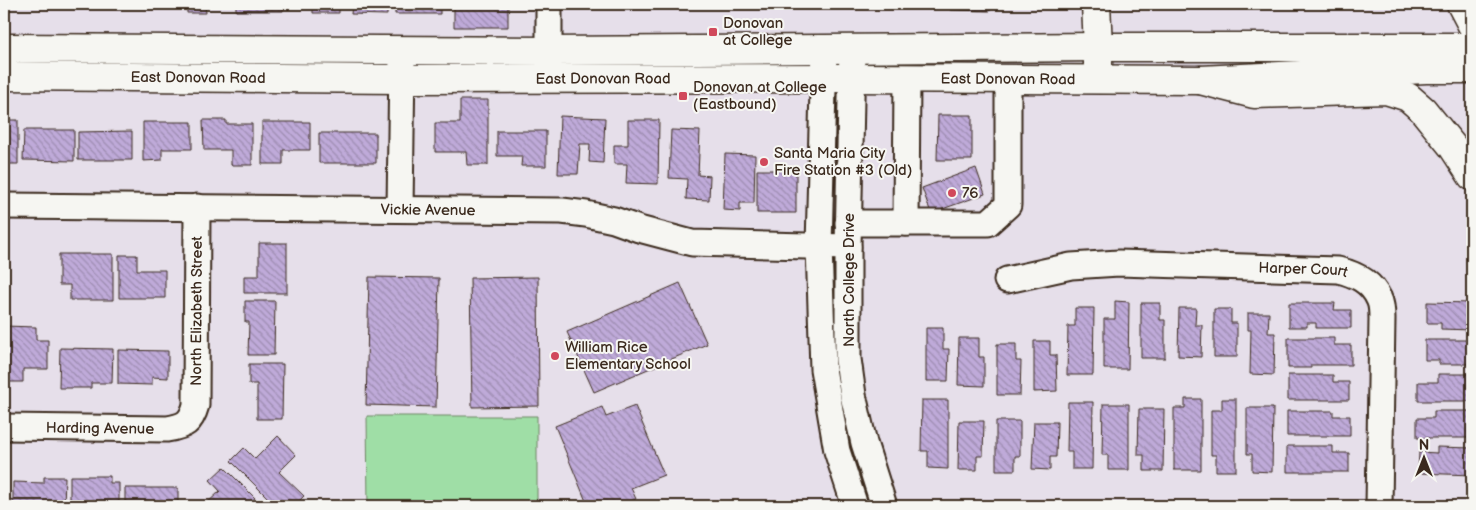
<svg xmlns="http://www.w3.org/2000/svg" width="1476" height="510" font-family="'Balsamiq Sans',sans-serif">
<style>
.green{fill:#9fdea6;stroke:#6d8462}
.building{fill:url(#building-back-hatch);stroke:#3b2a1e}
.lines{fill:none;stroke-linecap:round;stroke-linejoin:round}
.minor-casing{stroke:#3b2a1e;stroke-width:29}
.major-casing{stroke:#3b2a1e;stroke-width:31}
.highway-casing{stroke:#3b2a1e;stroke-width:31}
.minor{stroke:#f6f6f2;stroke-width:25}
.major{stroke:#f6f6f2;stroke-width:28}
.highway{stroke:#f6f6f2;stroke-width:28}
.poi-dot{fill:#d1495b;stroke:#f6f6f2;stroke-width:2}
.labels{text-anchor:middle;stroke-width:4;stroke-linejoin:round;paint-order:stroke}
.poi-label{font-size:15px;fill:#3b2a1e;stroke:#f6f6f2;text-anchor:start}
.street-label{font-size:15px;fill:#3b2a1e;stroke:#f6f6f2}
</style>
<defs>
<pattern id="building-back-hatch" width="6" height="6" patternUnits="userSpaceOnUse" patternTransform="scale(1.25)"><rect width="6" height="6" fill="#bfaad9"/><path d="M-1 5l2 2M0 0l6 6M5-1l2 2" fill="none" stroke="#9c8baf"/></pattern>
</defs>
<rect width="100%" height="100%" fill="#e6dfea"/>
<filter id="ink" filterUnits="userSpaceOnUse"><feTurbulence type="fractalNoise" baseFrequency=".02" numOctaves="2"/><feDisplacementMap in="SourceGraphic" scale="10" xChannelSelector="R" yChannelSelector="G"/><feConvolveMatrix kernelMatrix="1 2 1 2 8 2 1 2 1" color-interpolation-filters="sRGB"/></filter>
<g filter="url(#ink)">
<path class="green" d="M367,416H537V506H368Z"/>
<path class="building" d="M187,4H205L206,13H187Z
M236,4H283V11H236Z
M303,4H339V13H313V7H303Z
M352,4H387V15L351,14Z
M395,4H440V14H395Z
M476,4H508V27H454V7H476Z
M951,4H990V11L951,10Z
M460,100H488V165H467L466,152H435V123H460Z
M938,115H972V160H937Z
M560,116L605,118L603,163L589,162L590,144H580L578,174H558Z
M4,120H18V164H4Z
M203,120H226V124H252V165H231V150H204Z
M628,120H659L658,184L626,183L627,164H614V145H628Z
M143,122H192V149H162V160L143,161Z
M262,122H310V150H283V164H262Z
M24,130H74V161L23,160Z
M671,130L700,131L698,175L710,176L709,200L686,199L687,179L669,178Z
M132,131V160H78V132Z
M497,131H546V166H521L522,156H497Z
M319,133H376V163H319Z
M725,154L755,155L754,203H740V211L723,210Z
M976,168L985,194L931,213L922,188Z
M757,170H796V213H757Z
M259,243H287V293H244V276H259Z
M59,254H113V300H70V285H59Z
M119,255H137V270H165V298H119Z
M369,277L439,278L436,407L366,405Z
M538,277L539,406L472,407L470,278Z
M680,283L707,344L594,392L567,332Z
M245,301H275L274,355H248L249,322H245Z
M1115,301L1129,302L1128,369H1104V319H1115Z
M1427,302L1472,303V330L1441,329V323H1427Z
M1141,303H1160V320H1165V358H1141Z
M1289,303H1335L1334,310H1351V328H1316V323H1307V327H1289Z
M1075,308H1094L1093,375H1067L1068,326H1075Z
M1179,308H1196L1195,325H1202L1201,357L1178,356Z
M1214,309H1231V323H1237V357H1214Z
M1248,313H1269L1268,333H1275L1274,375L1250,374L1251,330H1248Z
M4,326L36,327V340H48V369H23V382H4Z
M926,328H943V349H949L948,381H926Z
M959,338H979V357H984V386L958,385Z
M1288,338H1334V345H1351V365H1311V368H1288Z
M1425,340H1472V364H1439V360H1425Z
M1034,341H1050V355H1056L1057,391L1034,392Z
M997,344H1016V361H1021L1020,395H997Z
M60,348L113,349L112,383H91V388H59Z
M118,350L168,351V378L152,377V385L118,384Z
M249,364H283L282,419H257V384H249Z
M1438,374H1472V401H1418V382H1438Z
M1288,375H1333V382H1349V400H1288Z
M1185,399H1201V470H1174V408H1185Z
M1222,399H1236V471H1216V455H1211V410H1222Z
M922,400H948V469L928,468V451H921Z
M1068,402H1093L1092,469H1072V452H1067Z
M1103,404H1129V470H1108V455H1102Z
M635,406L664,475L631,488L636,499L617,506H588L555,426L602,407L606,417Z
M1247,408H1273L1272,472L1252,471V454H1247Z
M1139,409H1164L1163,471H1144V455H1138Z
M1287,411H1333V416H1350V436H1287Z
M1434,411H1472V438H1417V418H1434Z
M959,421H984L983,456H977V470H958Z
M996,421H1020V456H1015V470H996Z
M1034,422H1057L1056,457H1050V470L1032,469Z
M278,436L296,455L279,472L304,496L298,502L302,506H276L231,461L244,448L255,459Z
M1287,446H1333V453H1349V472H1287Z
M1437,447L1472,448V475L1418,473L1419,452L1437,453Z
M224,467L255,498L246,506H204L220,491L210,480Z
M70,476H110V483H119V506H70Z
M44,477H65L64,506H13V482L44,483Z
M125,488H178V506H125Z"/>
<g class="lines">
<g class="minor-casing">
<g id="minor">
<path d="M824,49L819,246L823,369L837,451L855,506"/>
<path d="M852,49L848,247V359L853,395L864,443L884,506"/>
<path d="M549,71V4"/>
<path id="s1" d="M4,206L562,211L586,214L614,220L639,229L692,243L848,247"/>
<path d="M400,209L402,59"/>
<path d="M848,223H988L1008,205V79"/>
<path d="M906,223L907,78"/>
<path id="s2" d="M1007,280L1071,266L1119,263L1338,270C1355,274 1371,281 1379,299C1382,305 1382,313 1382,319L1379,506"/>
<path id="s3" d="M4,427L167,429C185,426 191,423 196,405L197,207"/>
</g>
</g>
<g class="major-casing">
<g id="major">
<path d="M4,48L549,51L1098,47H1472"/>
<path id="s4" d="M4,76L402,79L851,78L1200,80L1426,69H1472"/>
</g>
</g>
<g class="highway-casing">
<path id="highway" d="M1096,4L1098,47V79
M1461,4L1472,25
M1200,80L1254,94L1386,90L1408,97L1423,110L1453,147L1472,176"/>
</g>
<use href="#minor" class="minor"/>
<use href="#major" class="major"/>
<use href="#highway" class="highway"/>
</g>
</g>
<g class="poi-dot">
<rect x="708" y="27" width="10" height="10" rx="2.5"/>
<rect x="678" y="91" width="10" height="10" rx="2.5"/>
<circle cx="764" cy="162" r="5"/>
<circle cx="952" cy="193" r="5"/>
<circle cx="555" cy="356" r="5"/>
</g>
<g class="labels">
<g class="poi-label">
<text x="723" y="28">Donovan<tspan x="723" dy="17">at College</tspan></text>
<text x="693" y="92">Donovan at College<tspan x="693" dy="17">(Eastbound)</tspan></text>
<text x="774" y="158">Santa Maria City<tspan x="774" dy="17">Fire Station #3 (Old)</tspan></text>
<text x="962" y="198">76</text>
<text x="565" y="352">William Rice<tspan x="565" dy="17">Elementary School</tspan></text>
</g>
<g class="street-label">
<text dy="5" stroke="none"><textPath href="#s4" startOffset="194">East Donovan Road</textPath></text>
<text dy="5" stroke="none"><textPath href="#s4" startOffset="599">East Donovan Road</textPath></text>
<text dy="5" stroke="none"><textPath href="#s4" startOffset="1004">East Donovan Road</textPath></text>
<text dy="5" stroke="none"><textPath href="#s1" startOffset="424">Vickie Avenue</textPath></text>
<text dy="5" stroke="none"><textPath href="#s2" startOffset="298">Harper Court</textPath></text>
<text transform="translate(849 280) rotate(-90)" y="5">North College Drive</text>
<text dy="5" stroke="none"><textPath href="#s3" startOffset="298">North Elizabeth Street</textPath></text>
<text dy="5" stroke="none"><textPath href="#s3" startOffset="96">Harding Avenue</textPath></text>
</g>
</g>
<rect width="1476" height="510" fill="none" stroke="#f6f6f2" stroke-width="20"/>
<rect x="10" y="10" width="1456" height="490" fill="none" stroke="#3b2a1e" stroke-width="2" filter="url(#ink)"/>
<g transform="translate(1424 458)" stroke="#f6f6f2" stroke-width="4" paint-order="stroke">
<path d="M0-4L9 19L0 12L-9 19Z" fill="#3b2a1e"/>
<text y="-8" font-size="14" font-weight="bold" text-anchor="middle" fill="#3b2a1e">N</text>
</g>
</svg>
